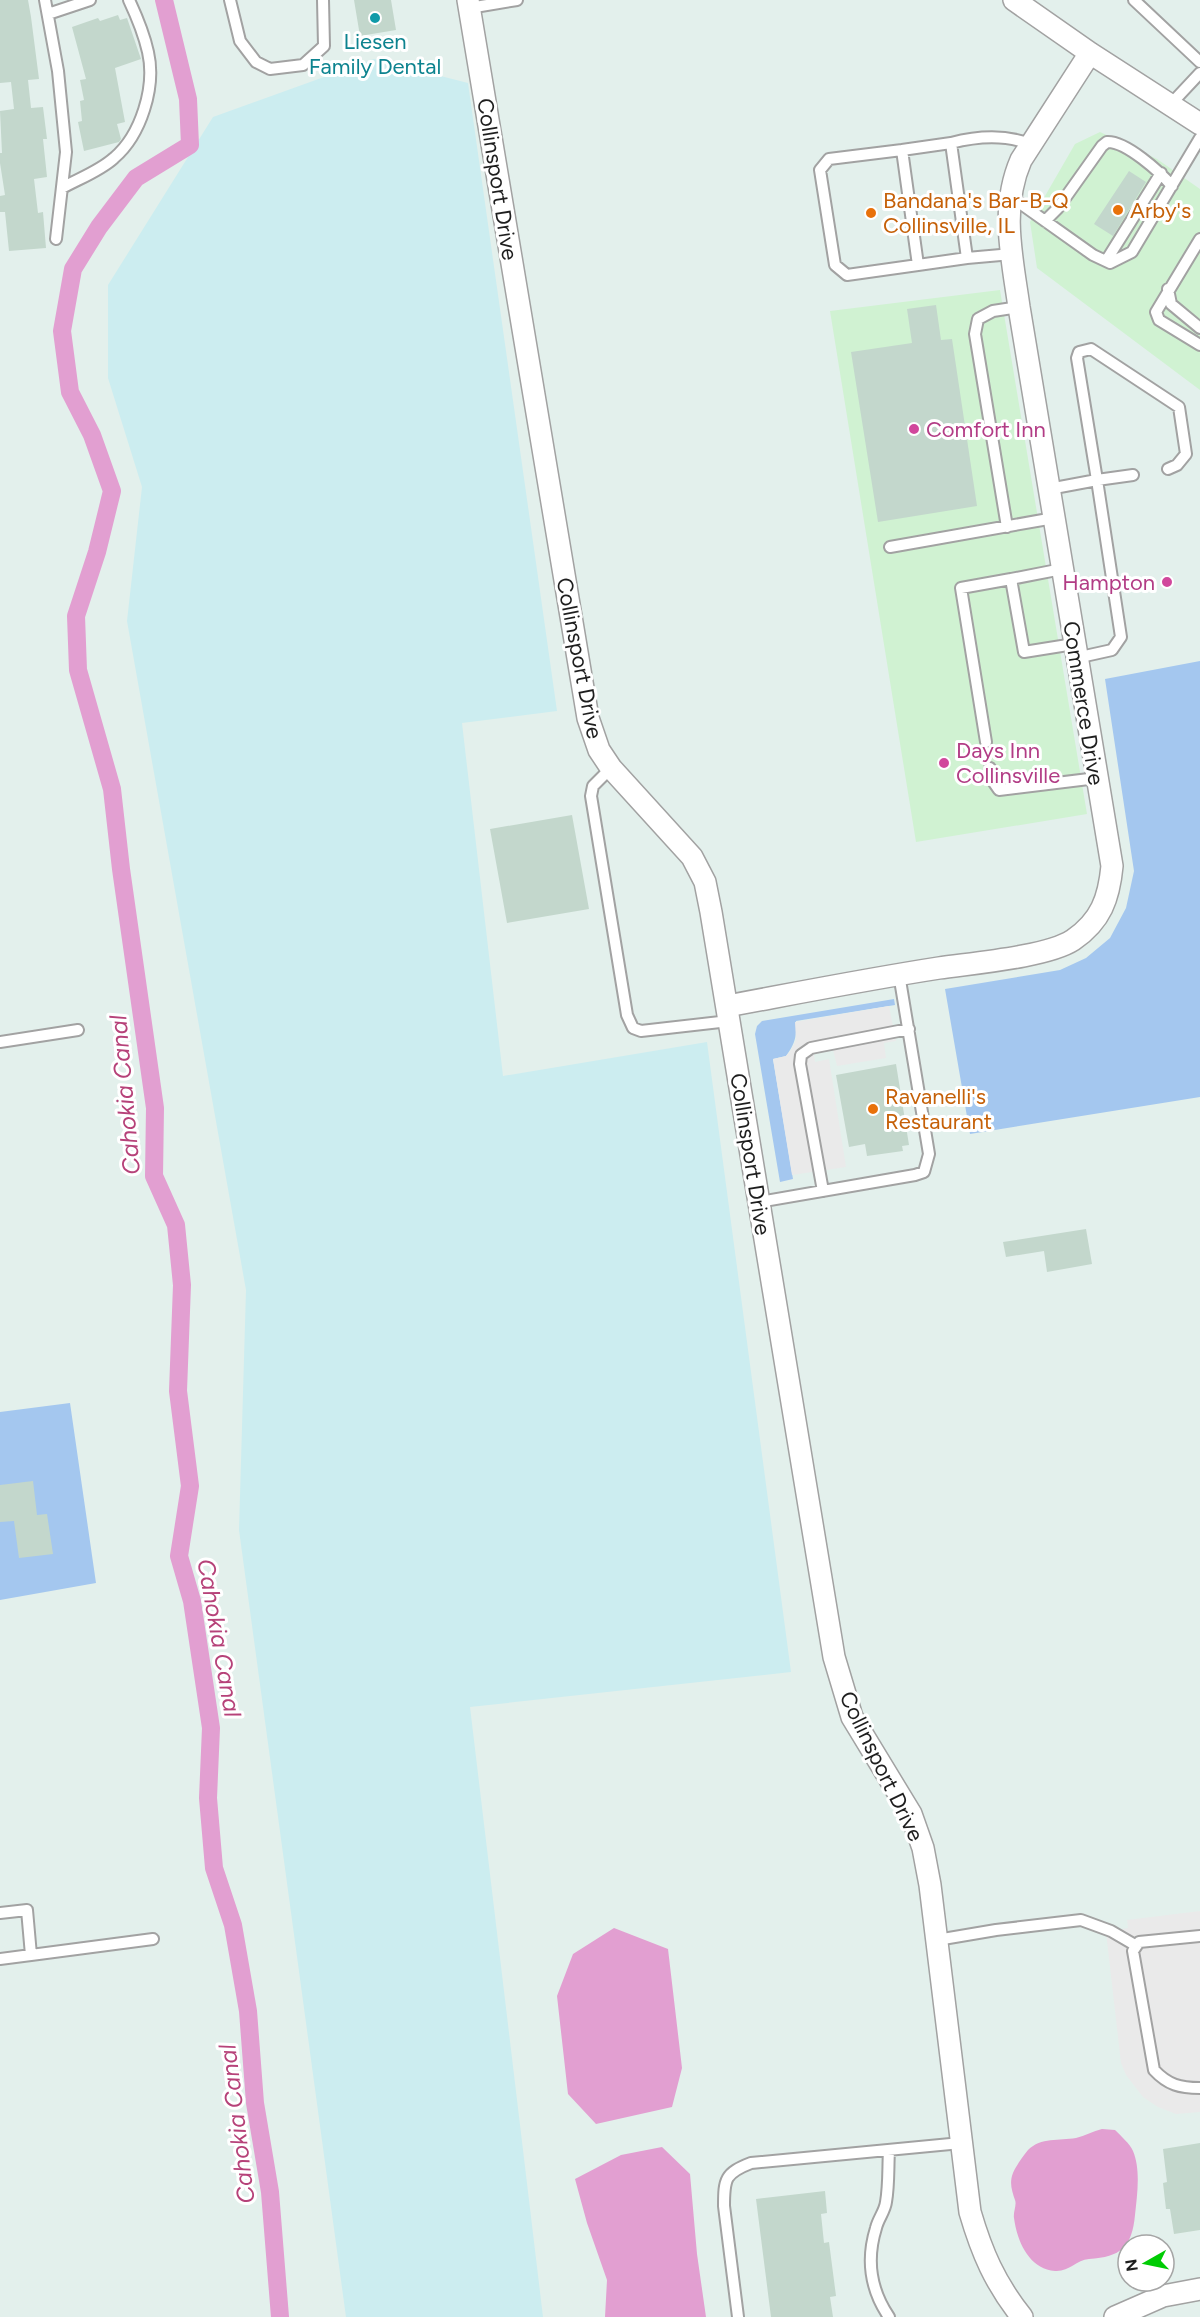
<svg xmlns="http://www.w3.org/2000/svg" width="1200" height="2317" font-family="Figtree,sans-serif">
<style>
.commercial{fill:#d0f2d2}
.farmland{fill:#ccedf0}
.grass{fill:#a4c7ef}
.parking{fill:#eaeaea}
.water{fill:#e29fd1}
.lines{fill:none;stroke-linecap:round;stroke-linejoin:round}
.canal{stroke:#e29fd1;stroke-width:18}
.building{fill:#c3d7cc}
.service-casing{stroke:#a2a2a2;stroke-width:14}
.minor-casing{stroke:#a2a2a2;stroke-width:24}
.service{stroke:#fff;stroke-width:10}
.minor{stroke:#fff;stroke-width:21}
.culture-dot{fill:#0f9aa8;stroke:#fff;stroke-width:2}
.food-dot{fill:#e8710a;stroke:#fff;stroke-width:2}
.hotel-dot{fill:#d1479c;stroke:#fff;stroke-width:2}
.labels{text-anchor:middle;stroke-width:6;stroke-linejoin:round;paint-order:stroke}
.culture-label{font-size:22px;fill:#0d838f;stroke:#fff}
.street-label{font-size:22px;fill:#1e1e1e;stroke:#fff}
.food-label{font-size:22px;fill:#c56008;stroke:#fff;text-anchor:start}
.hotel-label{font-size:22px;fill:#b23c85;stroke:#fff;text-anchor:start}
.water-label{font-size:24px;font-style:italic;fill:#b64279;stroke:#fff}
</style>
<rect width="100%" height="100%" fill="#e3f0ec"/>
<path class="commercial" d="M1100,132L1157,159L1200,189V390L1037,268L1030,222L1075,144Z
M1000,290L1087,814L916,842L830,311Z"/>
<path class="farmland" d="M374,59L468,83L557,711L462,723L503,1076L707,1042L791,1672L470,1707L543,2317H346L239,1530L246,1290L127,621L142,487L108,378V285L213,117Z"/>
<path class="grass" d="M1200,661V1097L970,1134L945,989L1060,970L1086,958L1110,938L1126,908L1134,871L1105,679Z
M894,999L895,1005L796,1021C797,1036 795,1044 786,1056L773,1059L793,1179L780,1182L755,1034L757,1026L762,1021Z
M70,1403L96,1583L0,1600V1412Z"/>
<path class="parking" d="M889,1006L896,1041L884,1043L886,1058L837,1066L833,1050L814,1054L815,1062L829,1059L846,1167L792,1175L773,1059L786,1056L791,1050L796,1040L795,1022Z
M1200,1911V2112L1176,2114L1158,2107L1143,2097L1126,2075L1121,2063L1106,1932L1128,1928L1127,1920Z"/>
<path class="water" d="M614,1928L668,1949L682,2068L672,2107L596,2124L568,2094L557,1996L573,1954Z
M1102,2129L1115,2130C1121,2136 1130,2144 1133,2151C1141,2170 1137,2196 1135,2215C1132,2247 1121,2257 1089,2259C1076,2260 1069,2272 1055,2271C1029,2269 1017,2241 1014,2218C1013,2212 1017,2205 1015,2200C1012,2191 1009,2183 1013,2173C1016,2166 1023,2156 1028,2150C1041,2137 1059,2141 1076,2138C1085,2136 1093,2131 1102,2129Z
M662,2147L690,2174L697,2254L706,2317H605L607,2280L587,2223L575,2179L621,2155Z"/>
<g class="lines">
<path class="canal" d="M164,0L188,99L190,145L136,178L99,227L73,269L62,331L70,392L92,435L112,491L97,552L76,616L78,670L112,789L121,869L155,1108L154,1176L176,1225L182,1285L178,1391L190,1486L179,1556L192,1601L211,1728L208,1798L214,1868L233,1925L248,2011L255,2103L270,2192L280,2317"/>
</g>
<path class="building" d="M0,0H28L31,17L39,79L28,80L31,108L43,107L47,139H43L47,177L34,179L38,213L43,212L46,248L9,251L5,212H0V196L5,195L0,163V153H2L0,111L14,109L11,82L0,83Z
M354,0H391L396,30L360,36Z
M118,15L120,20L127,18L141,59L115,68L125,122L117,124L121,139L119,142L84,151L78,122L82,121L80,101L84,100L80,80L86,79L72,27L98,18L100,21Z
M1129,171L1146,182L1113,236L1094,224Z
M936,305L941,340L952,339L977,506L878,522L851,352L912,343L907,309Z
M572,815L589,909L507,923L490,829Z
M896,1064L909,1145L902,1146L903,1151L867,1156L865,1144L849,1147L836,1075Z
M1086,1229L1092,1264L1047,1272L1044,1251L1006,1257L1003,1242Z
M33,1481L37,1515L47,1514L53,1554L19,1558L14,1521L0,1522V1485Z
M1200,2143V2230L1174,2234L1170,2209H1166L1163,2183L1167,2182L1163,2149Z
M825,2191L827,2213L821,2214L824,2243L829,2242L836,2296L830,2297L833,2317H771L756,2199Z"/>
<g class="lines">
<g class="service-casing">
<path id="service" d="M45,0L58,71L66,152L56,239
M230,0L240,41L256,62L270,69L303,65L324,46L323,0
M1134,0L1200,62
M469,8L517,0
M48,14L90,0
M1170,105L1200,73
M951,143L902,150L918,265L967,258
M902,150L829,159L820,170L835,265L847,275L918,265
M62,188C78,179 100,171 114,158C141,135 156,87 148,52C144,34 137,17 129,0
M1010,196L1093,255L1110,263L1132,252L1200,138
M1045,221L1058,208L1102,146L1107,142C1126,141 1160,172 1172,186
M1200,239L1156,312L1159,320L1200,345
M1012,254L967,258L951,143C978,136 1004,134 1030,144
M1106,261L1161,173
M1168,289L1171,304L1200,328
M1049,489L1097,480L1077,358L1079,352L1091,349L1179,407L1186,454L1177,465L1168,469
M1007,527L975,334L978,319L993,311L1019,307
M890,547L1054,518
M1011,579L1062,569
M1076,658L1112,650L1121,637L1097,480L1133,475
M986,742L961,588L1011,579L1024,652L1074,644
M611,768L593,786L591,796L627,1015L633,1028L641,1031L729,1021
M990,768L992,780L999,790L1097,778
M0,1042L78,1030
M823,1191L800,1064L801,1055L811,1048L821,1046L909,1029
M759,1202L915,1175L924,1172L929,1154L899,974
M0,1913L27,1910L31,1955L0,1959
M1200,1936L1139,1942L1133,1951L1154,2070C1168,2085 1180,2088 1200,2088
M937,1940L996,1930L1081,1920L1111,1931L1135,1945
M31,1955L153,1939
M738,2317L724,2206C724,2179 725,2173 751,2163L961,2143
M889,2317C870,2289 866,2260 876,2228C878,2219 885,2211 886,2202C889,2185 888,2167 889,2150"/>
</g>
<g class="minor-casing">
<path id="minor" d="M468,0L588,718L599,750L611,768L692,857L705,882L711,912L834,1657L852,1717L911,1814L923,1848L930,1885L970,2212C982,2253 995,2283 1022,2317
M1014,0L1090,53L1200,124
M727,1006C797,993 868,979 939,968C973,963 1047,957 1073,940C1101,921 1109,898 1112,866L1019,307C1012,257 1000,208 1021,160L1090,53
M1115,2317L1163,2296L1200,2289"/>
</g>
<use href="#service" class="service"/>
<use href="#minor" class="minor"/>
</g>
<circle class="culture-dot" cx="375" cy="18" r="6"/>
<g class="food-dot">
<circle cx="1118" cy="210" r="6"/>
<circle cx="871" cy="213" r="6"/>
<circle cx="873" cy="1109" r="6"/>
</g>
<g class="hotel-dot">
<circle cx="914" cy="429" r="6"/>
<circle cx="1167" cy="582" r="6"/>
<circle cx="944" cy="763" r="6"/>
</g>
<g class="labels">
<g class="culture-label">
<text x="375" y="49">Liesen<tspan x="375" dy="25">Family Dental</tspan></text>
</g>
<g class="street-label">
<text transform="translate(498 179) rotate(81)" y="8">Collinsport Drive</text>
<text transform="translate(580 658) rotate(79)" y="8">Collinsport Drive</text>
<text transform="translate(1084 703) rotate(81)" y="8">Commerce Drive</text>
<text transform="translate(751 1154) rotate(81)" y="8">Collinsport Drive</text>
<text transform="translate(882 1766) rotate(64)" y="8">Collinsport Drive</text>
</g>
<g class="food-label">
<text x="883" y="208">Bandana's Bar-B-Q<tspan x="883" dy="25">Collinsville, IL</tspan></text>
<text x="1130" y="218">Arby's</text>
<text x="885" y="1104">Ravanelli's<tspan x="885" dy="25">Restaurant</tspan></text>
</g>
<g class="hotel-label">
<text x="926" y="437">Comfort Inn</text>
<text x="1155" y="590" text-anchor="end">Hampton</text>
<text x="956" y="758">Days Inn<tspan x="956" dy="25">Collinsville</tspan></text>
</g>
<g class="water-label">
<text transform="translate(125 1095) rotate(-95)" y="8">Cahokia Canal</text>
<text transform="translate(219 1638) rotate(80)" y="8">Cahokia Canal</text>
<text transform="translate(237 2124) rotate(-97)" y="8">Cahokia Canal</text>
</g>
</g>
<g transform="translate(1146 2263) rotate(261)"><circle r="28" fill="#ffffff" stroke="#a5a5a5" stroke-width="1.5"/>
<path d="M0-4.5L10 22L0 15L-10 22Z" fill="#00cc04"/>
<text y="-9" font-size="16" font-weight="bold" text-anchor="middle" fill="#1e1e1e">N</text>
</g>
</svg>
